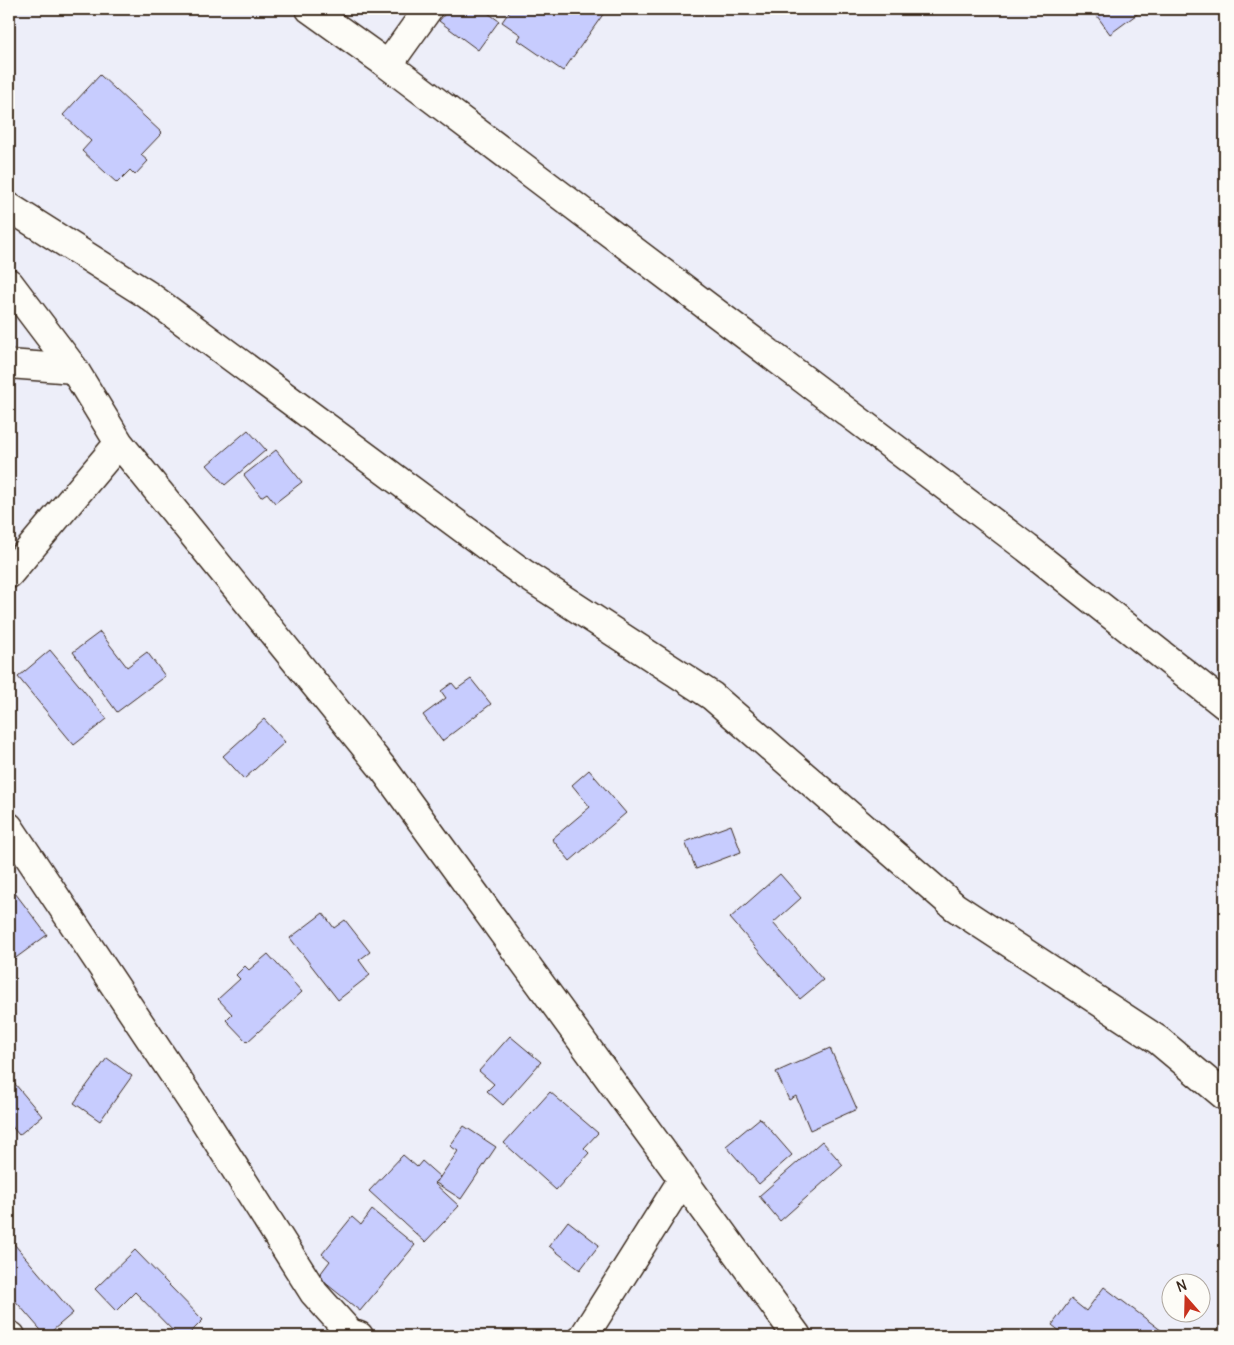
<svg xmlns="http://www.w3.org/2000/svg" width="1234" height="1345" font-family="Delius,sans-serif">
<style>
.building{fill:#c7ccfe;stroke:#3b2a1e}
.lines{fill:none;stroke-linecap:round;stroke-linejoin:round}
.minor-casing{stroke:#3b2a1e;stroke-width:31}
.minor{stroke:#fdfcf7;stroke-width:28}
</style>
<rect width="100%" height="100%" fill="#edeef9"/>
<filter id="ink" filterUnits="userSpaceOnUse"><feTurbulence type="fractalNoise" baseFrequency=".02" numOctaves="2"/><feDisplacementMap in="SourceGraphic" scale="10" xChannelSelector="R" yChannelSelector="G"/><feConvolveMatrix kernelMatrix="1 2 1 2 8 2 1 2 1" color-interpolation-filters="sRGB"/></filter>
<g filter="url(#ink)">
<path class="building" d="M449,9H491L488,13L499,21L478,50L439,21Z
M511,9H597L604,13L563,71L518,40L521,35L502,22Z
M1092,9H1144L1110,34Z
M100,75L162,133L141,155L148,161L135,175L130,170L117,183L82,151L91,141L63,115Z
M248,430L266,450L225,485L207,465Z
M276,450L302,482L275,503L267,493L261,497L244,475Z
M100,632L127,667L147,652L165,676L117,712L73,652Z
M50,650L107,719L74,745L18,677Z
M471,679L491,704L442,741L423,715L446,698L441,691L452,683L457,689Z
M264,719L285,742L244,779L223,756Z
M589,770L626,813L570,861L552,839L590,807L572,785Z
M731,825L741,852L696,869L685,842Z
M780,874L801,898L773,923L823,980L800,999L730,918Z
M9,885L47,935L9,963Z
M323,913L334,928L345,920L370,952L359,960L370,975L338,1000L290,938Z
M268,954L302,992L247,1042L226,1020L232,1014L218,999L240,979L236,975L245,966L249,970Z
M510,1036L541,1062L503,1105L487,1091L494,1084L479,1071Z
M830,1048L857,1109L810,1130L796,1096L789,1100L776,1072Z
M107,1058L132,1076L100,1121L74,1103Z
M15,1084L42,1116L19,1135L9,1123V1090Z
M550,1092L598,1133L584,1148L589,1153L556,1190L504,1143Z
M760,1118L792,1155L759,1184L726,1146Z
M464,1126L496,1147L461,1199L436,1183L458,1151L450,1146Z
M822,1141L843,1165L780,1221L759,1196Z
M403,1155L417,1167L422,1161L440,1177L434,1183L459,1206L425,1242L369,1191Z
M372,1210L415,1245L360,1311L318,1277L330,1261L322,1254L352,1217L361,1225Z
M568,1221L599,1245L580,1270L549,1246Z
M14,1244L73,1313L46,1336L12,1297L9,1300V1248Z
M135,1250L203,1320L187,1336H178L135,1292L116,1311L95,1289Z
M1104,1287L1162,1331L1157,1336H1066L1052,1325L1071,1299L1086,1311Z"/>
<g class="lines">
<g class="minor-casing">
<path id="minor" d="M310,9L388,65L1027,548L1225,705
M388,65L428,9
M9,207L148,295L523,573L712,696L955,907L1158,1040L1225,1096
M9,283L74,369L119,443L385,771L797,1336
M9,364L74,369
M9,574L119,443
M9,827L203,1118L314,1293L350,1333L359,1336
M9,1335L11,1336
M584,1336L683,1179"/>
</g>
<use href="#minor" class="minor"/>
</g>
</g>
<rect width="1234" height="1345" fill="none" stroke="#fdfcf7" stroke-width="30"/>
<rect x="15" y="15" width="1204" height="1315" fill="none" stroke="#3b2a1e" stroke-width="2" filter="url(#ink)"/>
<g transform="translate(1186 1298) rotate(340)"><circle r="24" fill="#fdfcf7" stroke="#afa8a0"/>
<path d="M0-4L9 19L0 12L-9 19Z" fill="#c8321e"/>
<text y="-8" font-size="14" font-weight="bold" text-anchor="middle" fill="#3b2a1e">N</text>
</g>
</svg>
